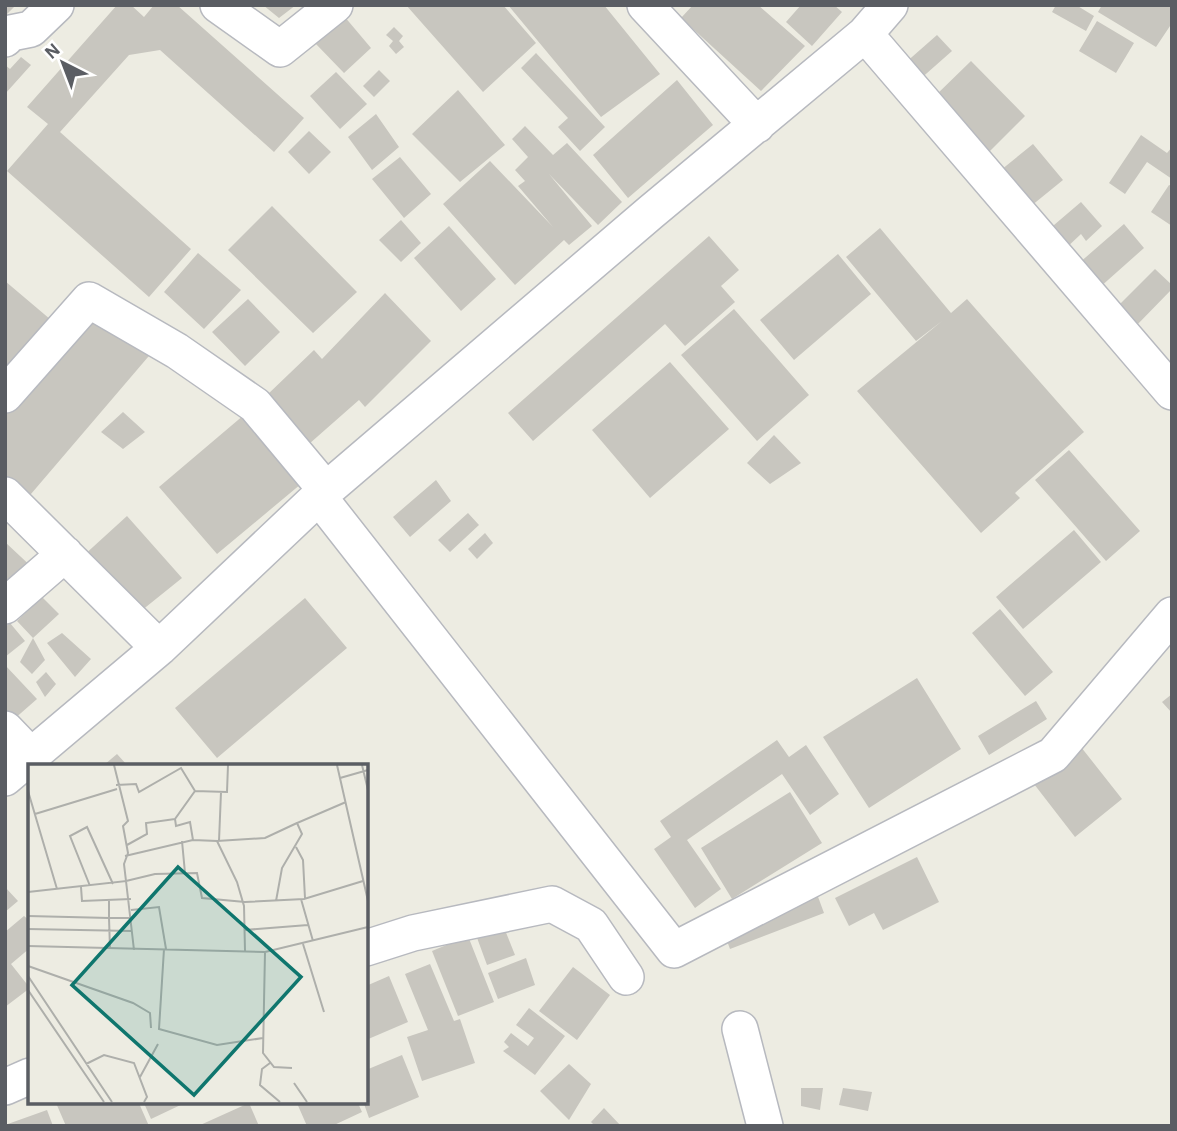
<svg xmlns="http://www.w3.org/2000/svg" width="1177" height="1131" font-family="'Alegreya Sans',sans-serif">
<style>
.building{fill:#c8c6bf}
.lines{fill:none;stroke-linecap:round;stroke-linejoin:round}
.minor-casing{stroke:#b7b9bf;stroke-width:38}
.minor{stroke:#fff;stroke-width:35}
.inset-road{fill:none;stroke:#aeafab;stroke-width:2}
.view{fill:#0f766e;fill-opacity:0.15;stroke:#0f766e;stroke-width:3.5}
.inset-edge{fill:none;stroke:#5a5d63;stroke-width:3.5}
</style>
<rect width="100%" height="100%" fill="#edece2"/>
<path class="building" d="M5,5H16L5,16Z
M117,5H131L144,17L154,5H177L304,118L274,152L160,50L129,55L60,132L191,249L149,297L7,171L48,124L27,107Z
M263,5H296L279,18Z
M406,5H503L536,43L483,92Z
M508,5H604L660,74L601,117Z
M693,5H758L805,46L761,91L681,18Z
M801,5H834L842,12L812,46L786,22Z
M1056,5H1076L1094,16L1086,31L1052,12Z
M1102,5H1172V23L1156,47L1098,12Z
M344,16L371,48L344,73L315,43Z
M1097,21L1134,43L1116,73L1079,51Z
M394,27L403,36L399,41L404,47L396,54L389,46L393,41L386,35Z
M937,35L952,51L918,81L904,64Z
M536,53L605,127L580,151L558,127L568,118L521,68Z
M21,57L31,65L5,94V65L10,69Z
M971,61L1025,116L987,154L933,98Z
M379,70L390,81L374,97L363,86Z
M336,72L367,104L340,129L310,96Z
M677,80L713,125L628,198L593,155Z
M458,90L505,145L460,182L412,134Z
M376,114L399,147L372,170L348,137Z
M525,126L553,155L567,143L622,202L598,225L549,174L592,226L569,245L564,240L515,285L443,204L490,161L553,227L518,186L525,181L515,170L528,157L512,139Z
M309,131L331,152L309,174L288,152Z
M1141,135L1167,153L1172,147V179L1147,162L1125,194L1109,183Z
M1033,144L1063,180L1031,206L1001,170Z
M400,157L431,194L404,218L372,179Z
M1169,185L1172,186V226L1151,212Z
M1081,202L1102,226L1086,241L1081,234L1064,250L1047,231Z
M272,206L357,292L313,333L228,250Z
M401,220L421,243L401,262L379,240Z
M1124,224L1144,248L1099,288L1078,264Z
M449,226L496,279L461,311L414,258Z
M880,228L951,313L967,299L1084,432L1015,493L1020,498L981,533L857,391L942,321L916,341L846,257Z
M709,236L739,270L721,286L735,302L685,346L665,324L533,441L508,413Z
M198,253L241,290L204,329L164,292Z
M838,254L871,294L794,360L760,320Z
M1155,269L1172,285V289L1135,327L1116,308Z
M5,281L57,325L17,374L5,364Z
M385,293L431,341L365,407L359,400L309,444L266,396L314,350L322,359Z
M248,299L280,332L245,366L212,332Z
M734,309L809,395L757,441L681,355Z
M102,311L154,350L25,501L5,482V402L18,390L28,397Z
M670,362L729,429L650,498L592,430Z
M251,409L307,479L217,554L159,487Z
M123,412L145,432L123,449L101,432Z
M774,435L801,463L770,484L747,463Z
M1069,450L1140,531L1106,561L1035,480Z
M436,480L451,501L410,537L393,517Z
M468,513L479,525L450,552L438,540Z
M127,516L182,578L136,615L82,557Z
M1074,530L1101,562L1023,629L996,597Z
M485,533L493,543L477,559L468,549Z
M5,542L36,571L5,598Z
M42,597L59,614L33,638L17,621Z
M305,598L347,648L217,758L175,708Z
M1000,609L1053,672L1025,696L972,633Z
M10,623L25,641L5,657V627Z
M62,633L91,659L75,677L47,643Z
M33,638L45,660L32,674L20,662Z
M5,665L37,699L5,727Z
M46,672L56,684L45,697L36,682Z
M917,678L961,749L869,808L823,737Z
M1172,694V713L1162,702Z
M1036,701L1047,719L989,755L978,736Z
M777,740L789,757L806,745L839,794L810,815L782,774L687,840L721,889L695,908L654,849L671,837L660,821Z
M1081,747L1122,799L1075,837L1034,784Z
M117,754L127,765H104Z
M790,792L822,843L732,899L701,848Z
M917,857L939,902L883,930L874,913L849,926L835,898Z
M5,887L18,901L5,912Z
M817,894L824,913L730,949L723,930Z
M24,916L30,921V948L11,964L30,988L5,1007V932Z
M503,925L515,955L487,965L476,935Z
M468,936L494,1002L458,1016L432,951Z
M526,958L535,985L498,999L488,973Z
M430,964L454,1021L460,1019L475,1063L422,1081L407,1037L428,1030L405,974Z
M573,967L610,995L577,1040L539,1011Z
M389,976L408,1022L366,1040V1015L369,1013L366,1005V986Z
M529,1008L565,1036L535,1075L503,1051L509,1047L504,1042L511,1033L528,1046L534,1038L516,1025Z
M402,1055L419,1097L369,1118L363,1101H366V1070Z
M569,1064L591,1084L569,1120L540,1091Z
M801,1088H823L820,1110L801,1106Z
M843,1088L872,1092L868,1111L839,1105Z
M60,1101H138L149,1126H66L56,1103Z
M143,1101H189L151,1119Z
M296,1101H357L362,1112L332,1126H307Z
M249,1103L259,1126H198Z
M604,1108L621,1126H595L591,1122Z
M47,1110L53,1126H5V1125Z"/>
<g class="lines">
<g class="minor-casing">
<path id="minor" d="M218,5L280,49L335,5
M645,5L757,125
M865,34L1172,392
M5,39L11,33L31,29L56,5
M5,395L89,300L177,351L255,405L326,490
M5,495L159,648
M319,497L674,950L1053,755L1172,615
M5,606L65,554
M5,729L31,756
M5,778L159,648L326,490L651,212L865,34L890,5
M366,948L413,933L552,904L591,925L626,977
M740,1029L765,1126
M5,1087L30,1076"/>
</g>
<use href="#minor" class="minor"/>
</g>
<g transform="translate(28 764)">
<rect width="340" height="340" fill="#edece2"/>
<path class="inset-road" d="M86,1L100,57L95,62L100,89L96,100L98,117L127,110L169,109L174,134L217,138L276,135L335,117M309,1L340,137M334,1L340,26M312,14L340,6M88,21L108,20L111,28L153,4L167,27M0,27L29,125M7,50L89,25M165,76L189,77L209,118L216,142L217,187M154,77L157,109M189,77L237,74L269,59M191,77L193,28M99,81L119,70L118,59L147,55M268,83L275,96L277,134M97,92L165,76L162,58L148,62L147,55L167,27L199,28L200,1M62,122L42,72L59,63L85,120M53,123L54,137L103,135M0,128L98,117L106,186M273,135L285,177M81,136V154H104M248,137L254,104L274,70L269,59L318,38M103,146L131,143L138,185M0,152L81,154L82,185M0,165L104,167M217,166L280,161M275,180L296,248M0,182L237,188L340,163M136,185L131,265L189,281L235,274M237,188L235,289L246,303L264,304M0,202L105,239L122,249L123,264M0,212L84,338M0,226L76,338M242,299L234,305L232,321L252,338M58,300L76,291L106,299L119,333L116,338M112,313L130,280M266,319L279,338"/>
<path class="view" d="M150,103L273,213L166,331L44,221Z"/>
<rect width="340" height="340" class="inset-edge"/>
</g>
<rect width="1177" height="1131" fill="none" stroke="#5a5d63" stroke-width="14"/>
<g transform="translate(63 63) rotate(318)" stroke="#ffffff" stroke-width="5" paint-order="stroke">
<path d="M0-5L12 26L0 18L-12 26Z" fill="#5a5d63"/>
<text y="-10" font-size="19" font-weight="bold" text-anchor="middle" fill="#5a5d63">N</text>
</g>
</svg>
